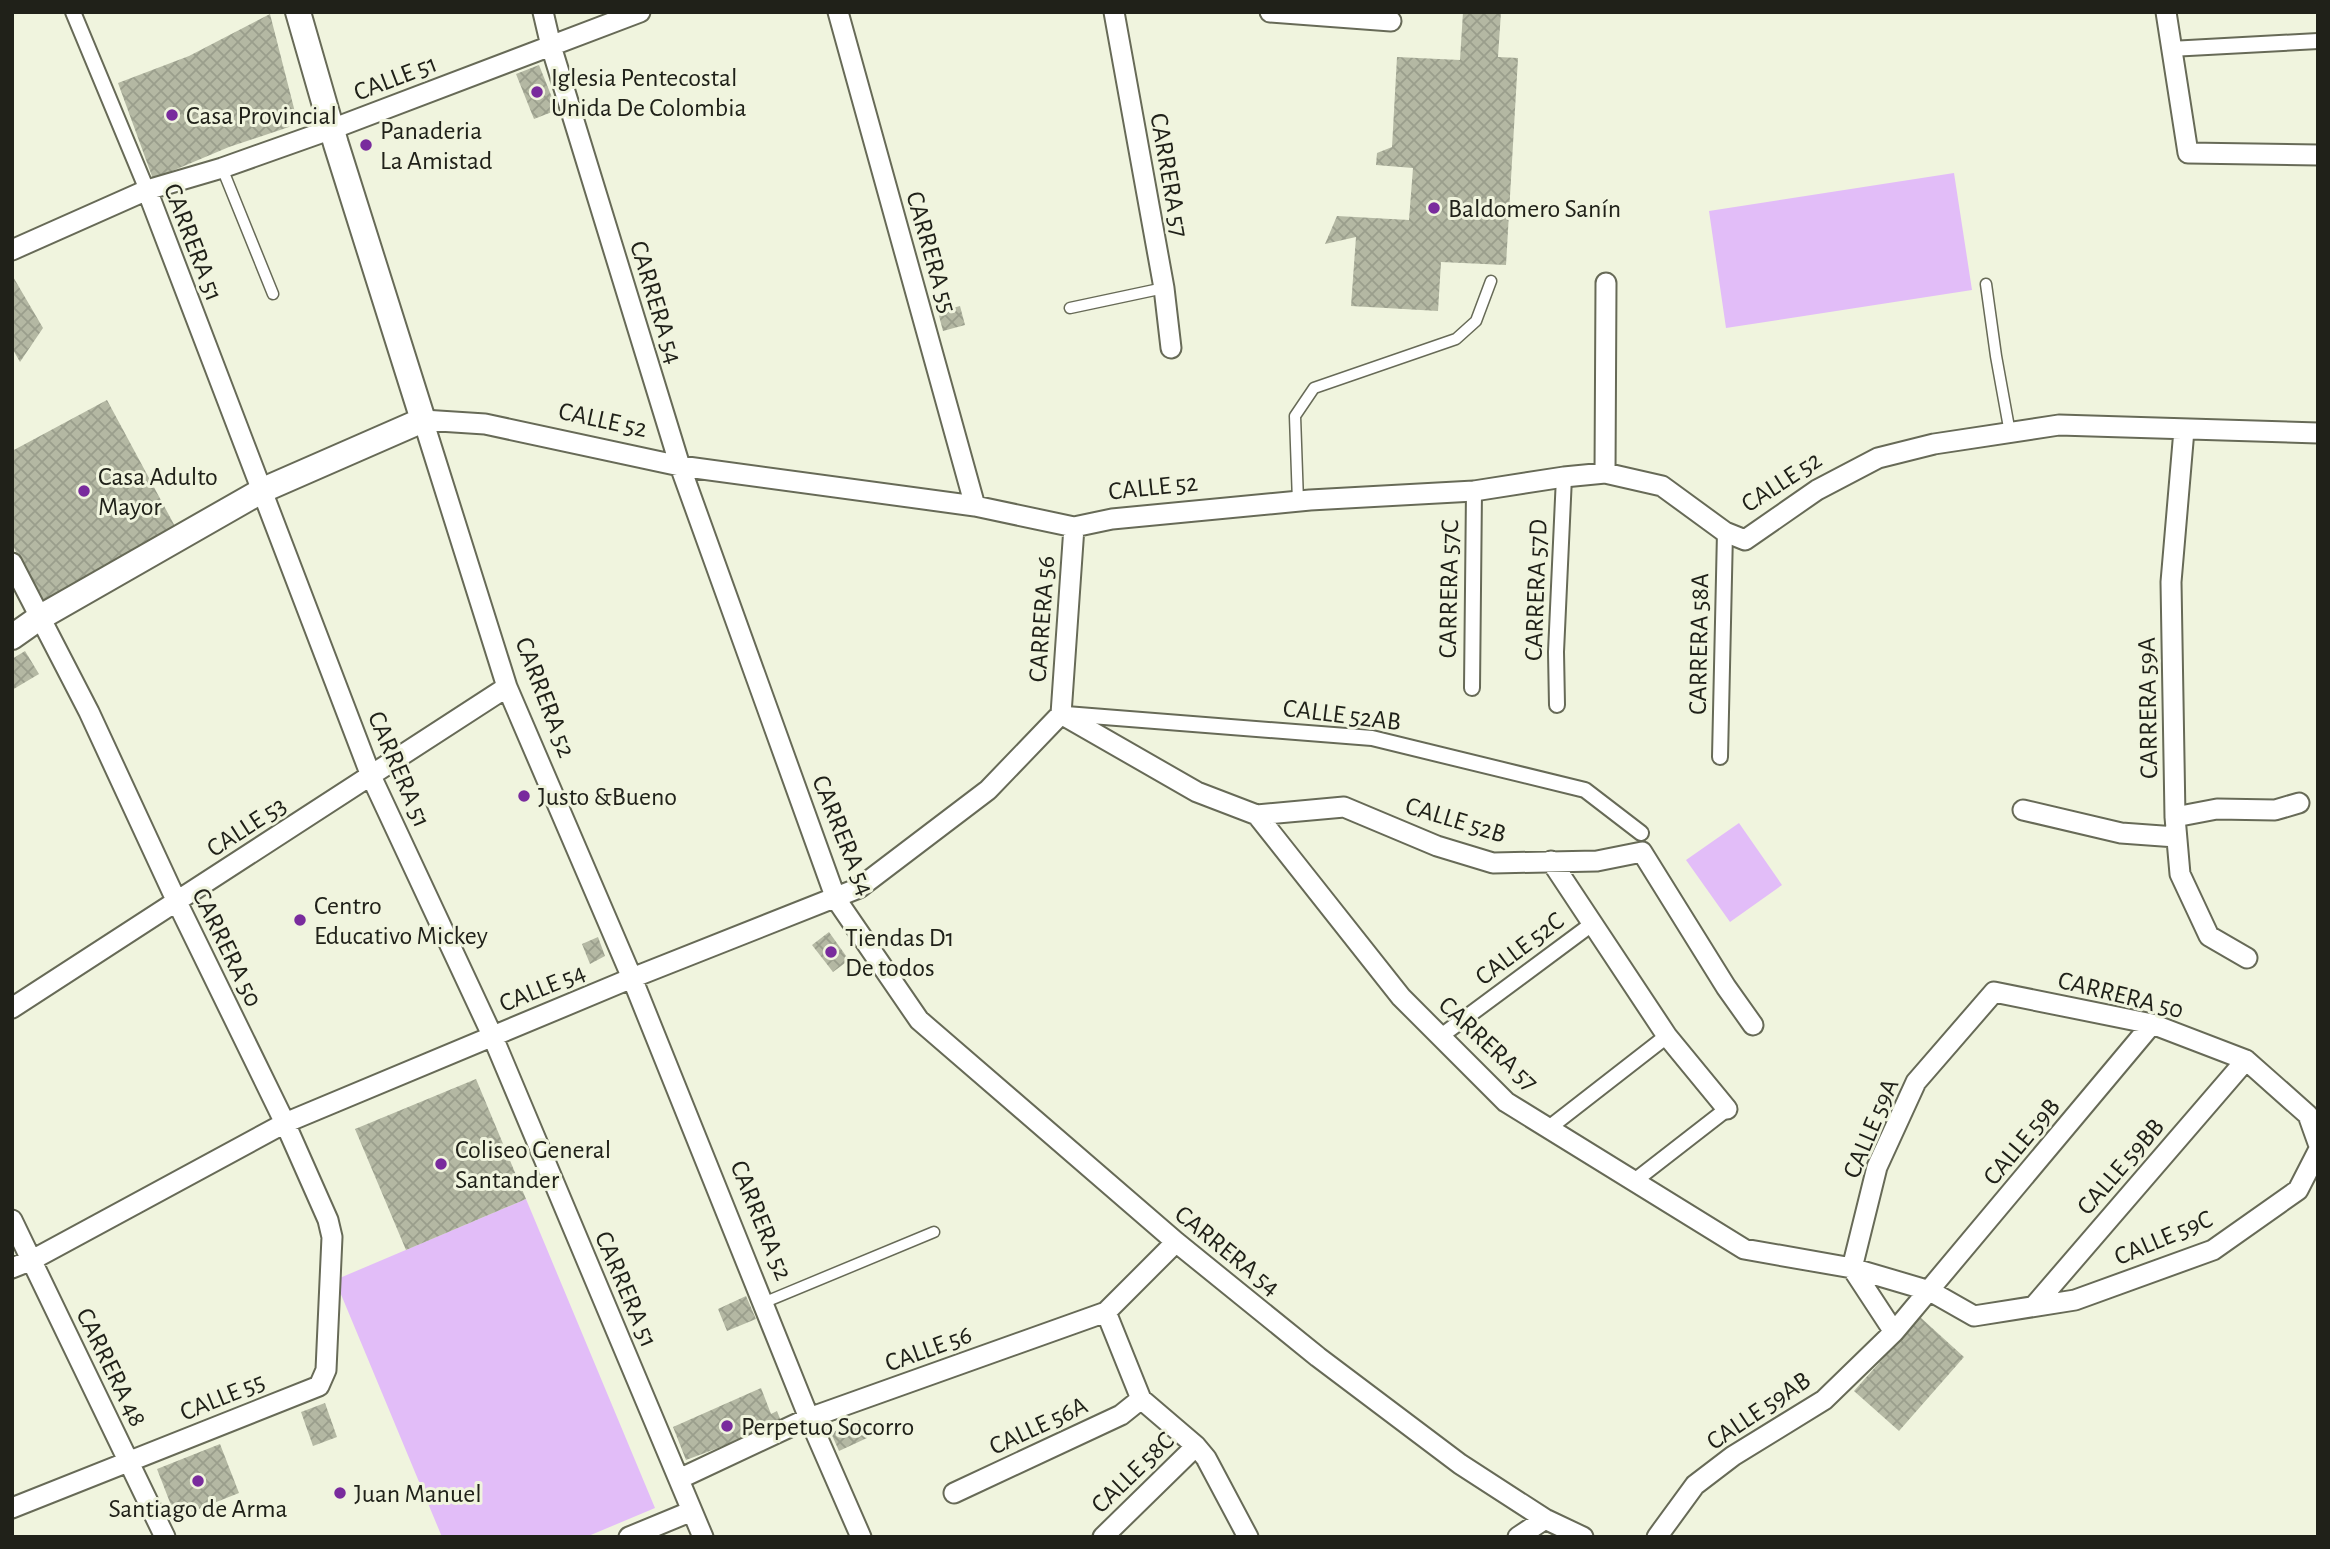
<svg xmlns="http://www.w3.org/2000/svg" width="2330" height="1549" font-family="'Alegreya Sans',sans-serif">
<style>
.green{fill:#e2bdf8}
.building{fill:url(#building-cross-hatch)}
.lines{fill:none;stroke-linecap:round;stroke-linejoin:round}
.service-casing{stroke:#676a57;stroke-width:13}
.pedestrian-casing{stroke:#676a57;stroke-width:18}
.minor-casing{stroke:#676a57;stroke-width:23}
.tertiary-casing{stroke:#676a57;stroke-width:28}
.service{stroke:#fff;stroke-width:10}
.pedestrian{stroke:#fff;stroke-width:14}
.minor{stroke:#fff;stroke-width:19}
.tertiary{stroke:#fff;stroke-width:24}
.poi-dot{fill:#792b9d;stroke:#f0f4de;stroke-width:2.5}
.labels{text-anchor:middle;stroke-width:6;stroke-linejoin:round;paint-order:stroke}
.street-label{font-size:26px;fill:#202119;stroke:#f0f4de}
.poi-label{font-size:26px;fill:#202119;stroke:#f0f4de;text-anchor:start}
</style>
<defs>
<pattern id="building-cross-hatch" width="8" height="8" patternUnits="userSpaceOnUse" patternTransform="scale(1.75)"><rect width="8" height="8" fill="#b4b8a3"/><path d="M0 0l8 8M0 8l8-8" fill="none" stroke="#9a9e8c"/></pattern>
</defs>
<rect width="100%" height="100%" fill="#f0f4de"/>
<path class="green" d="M1954,173L1972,290L1726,328L1709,211Z
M1739,823L1782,885L1730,922L1686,860Z
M526,1199L655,1508L586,1537H442L335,1280Z"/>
<path class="building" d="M1463,12H1501L1498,57L1518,58L1506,265L1441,262L1438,311L1351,306L1356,237L1325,244L1337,216L1409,220L1413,168L1376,165L1377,153L1392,147L1397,57L1460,60Z
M270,14L298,124L229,147L153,179L118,83L189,56Z
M539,65L557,110L534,119L516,74Z
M12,275L43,328L20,362L12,348Z
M960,306L965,325L943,331L938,312Z
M107,400L177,530L42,603L12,544V451Z
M25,651L39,674L12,690V659Z
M829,932L849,960L833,972L812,945Z
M598,937L605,956L590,964L582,944Z
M476,1079L526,1199L406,1250L355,1129Z
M746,1296L756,1319L727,1331L718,1309Z
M1920,1317L1964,1357L1899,1431L1854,1391Z
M761,1388L771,1414L777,1411L782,1424L686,1460L673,1427Z
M325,1403L337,1437L313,1446L301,1412Z
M859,1420L867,1438L839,1451L831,1433Z
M220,1444L239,1493L176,1518L157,1469Z"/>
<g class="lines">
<g class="service-casing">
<path id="service" d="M222,168L273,294
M1986,284L1996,356L2010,433
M1070,308L1164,288
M1298,502L1295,416L1314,388L1456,339L1476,321L1491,281
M763,1303L934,1232"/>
</g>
<g class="pedestrian-casing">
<path id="pedestrian" d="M73,12L147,190
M2170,49L2318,41
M1472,688L1474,491
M1557,705L1556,652L1564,477
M1066,714L1372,738L1585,790L1641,833
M1720,757L1725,532
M1441,1036L1592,924
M1550,1127L1667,1036
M1633,1182L1727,1109"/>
</g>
<g class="minor-casing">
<path id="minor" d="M543,12L551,46L680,466L836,899L919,1020L1176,1242L1318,1357L1460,1464L1545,1519L1583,1537
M838,12L975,506
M1114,12L1164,288L1171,348
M1270,12L1391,21
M2166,12L2188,153L2318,155
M147,190L371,776L492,1035L703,1537
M12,250L147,190L222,168L332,129L640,12
M2184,430L2171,582L2175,817L2180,874L2209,936L2247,958
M1605,473L1606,283
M12,563L89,712L177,902L285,1123L328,1220L332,1237L326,1370L319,1386L12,1508
M1061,714L1197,792L1257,815L1401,997L1506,1102L1744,1249L1852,1268L1930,1291L1974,1316L2075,1300L2213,1250L2298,1190L2318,1151
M1061,714L1074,527
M2023,810L2121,833L2176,837
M1257,815L1344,807L1437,846L1493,863L1597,861L1642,852L1726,987L1753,1025
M2175,817L2217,809L2275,810L2299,803
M1551,861L1667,1036L1727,1109
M12,1008L507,687
M12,1220L165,1537
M12,1268L32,1260L285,1123L632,978L859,888L988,790L1061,714
M2034,1306L2246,1060
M1106,1312L1141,1399L1196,1446L1206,1458L1248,1537
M1894,1332L1852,1268L1877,1167L1916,1082L1994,992L2152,1024L2246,1060L2308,1115L2318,1143
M679,1479L809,1418L1106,1312L1176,1242
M954,1493L1121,1415L1141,1399
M629,1537L692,1511
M861,1537L809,1418L632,978L507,687L423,420L485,424L680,466L975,506L1074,527L1112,519L1310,500L1474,491L1564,477L1605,473L1662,486L1725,532L1745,540L1817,490L1878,458L1934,444L2059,425L2318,433
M1103,1537L1196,1446
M1518,1537L1545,1519
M1657,1537L1695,1485L1733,1456L1824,1400L1894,1332L2152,1024"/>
</g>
<g class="tertiary-casing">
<path id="tertiary" d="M12,637L39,618L263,490L423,420L336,144L298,12"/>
</g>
<use href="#service" class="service"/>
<use href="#pedestrian" class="pedestrian"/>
<use href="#minor" class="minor"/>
<use href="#tertiary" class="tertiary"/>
</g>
<g class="poi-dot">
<circle cx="537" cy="92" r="7"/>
<circle cx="172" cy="115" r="7"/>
<circle cx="366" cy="145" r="7"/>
<circle cx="1434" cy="208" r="7"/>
<circle cx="84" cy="491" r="7"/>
<circle cx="524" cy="796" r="7"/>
<circle cx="300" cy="920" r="7"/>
<circle cx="831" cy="952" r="7"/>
<circle cx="441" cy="1164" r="7"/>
<circle cx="727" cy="1426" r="7"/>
<circle cx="198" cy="1481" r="7"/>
<circle cx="340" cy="1493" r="7"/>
</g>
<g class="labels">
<g class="street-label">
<text transform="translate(395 77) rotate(-21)" y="9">CALLE 51</text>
<text transform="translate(1170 175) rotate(80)" y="9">CARRERA 57</text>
<text transform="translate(194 242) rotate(69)" y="9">CARRERA 51</text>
<text transform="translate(932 252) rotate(74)" y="9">CARRERA 55</text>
<text transform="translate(657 302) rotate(73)" y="9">CARRERA 54</text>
<text transform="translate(603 419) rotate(12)" y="9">CALLE 52</text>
<text transform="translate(1781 481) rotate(-33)" y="9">CALLE 52</text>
<text transform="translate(1153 486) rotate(-6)" y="9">CALLE 52</text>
<text transform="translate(1448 589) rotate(-89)" y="9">CARRERA 57C</text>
<text transform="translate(1535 590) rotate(-88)" y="9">CARRERA 57D</text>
<text transform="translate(1041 619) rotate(-86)" y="9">CARRERA 56</text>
<text transform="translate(1698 644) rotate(-89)" y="9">CARRERA 58A</text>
<text transform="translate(546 697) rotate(69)" y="9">CARRERA 52</text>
<text transform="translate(2147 708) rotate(-91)" y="9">CARRERA 59A</text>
<text transform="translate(1342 714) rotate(7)" y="9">CALLE 52AB</text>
<text transform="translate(400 769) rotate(67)" y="9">CARRERA 51</text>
<text transform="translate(1456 819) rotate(17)" y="9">CALLE 52B</text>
<text transform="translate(246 826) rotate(-33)" y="9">CALLE 53</text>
<text transform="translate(844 835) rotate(68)" y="9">CARRERA 54</text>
<text transform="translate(228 947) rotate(64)" y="9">CARRERA 50</text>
<text transform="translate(1519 948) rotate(-37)" y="9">CALLE 52C</text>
<text transform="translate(542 987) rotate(-22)" y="9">CALLE 54</text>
<text transform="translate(2121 994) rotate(14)" y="9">CARRERA 50</text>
<text transform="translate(1489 1043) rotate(43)" y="9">CARRERA 57</text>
<text transform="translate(1870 1128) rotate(-67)" y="9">CALLE 59A</text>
<text transform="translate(2021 1141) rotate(-50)" y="9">CALLE 59B</text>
<text transform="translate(2120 1166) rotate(-49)" y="9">CALLE 59BB</text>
<text transform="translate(762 1220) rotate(68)" y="9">CARRERA 52</text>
<text transform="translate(2163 1237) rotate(-23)" y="9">CALLE 59C</text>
<text transform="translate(1228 1250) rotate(39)" y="9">CARRERA 54</text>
<text transform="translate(627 1289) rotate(67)" y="9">CARRERA 51</text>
<text transform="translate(928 1348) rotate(-20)" y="9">CALLE 56</text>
<text transform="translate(112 1367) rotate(64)" y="9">CARRERA 48</text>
<text transform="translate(222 1396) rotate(-22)" y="9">CALLE 55</text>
<text transform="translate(1758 1410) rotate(-34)" y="9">CALLE 59AB</text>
<text transform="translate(1038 1425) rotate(-25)" y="9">CALLE 56A</text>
<text transform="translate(1132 1472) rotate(-44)" y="9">CALLE 58C</text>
</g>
<g class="poi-label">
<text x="551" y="86">Iglesia Pentecostal<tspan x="551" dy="30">Unida De Colombia</tspan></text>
<text x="186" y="124">Casa Provincial</text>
<text x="380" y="139">Panaderia<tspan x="380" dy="30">La Amistad</tspan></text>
<text x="1448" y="217">Baldomero Sanín</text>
<text x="98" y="485">Casa Adulto<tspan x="98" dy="30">Mayor</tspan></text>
<text x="538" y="805">Justo &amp;Bueno</text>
<text x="314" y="914">Centro<tspan x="314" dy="30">Educativo Mickey</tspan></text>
<text x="845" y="946">Tiendas D1<tspan x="845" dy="30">De todos</tspan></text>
<text x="455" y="1158">Coliseo General<tspan x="455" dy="30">Santander</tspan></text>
<text x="741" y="1435">Perpetuo Socorro</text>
<text x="354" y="1502">Juan Manuel</text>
<text x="198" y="1517" text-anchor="middle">Santiago de Arma</text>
</g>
</g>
<rect width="2330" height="1549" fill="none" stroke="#202119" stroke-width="28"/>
</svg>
